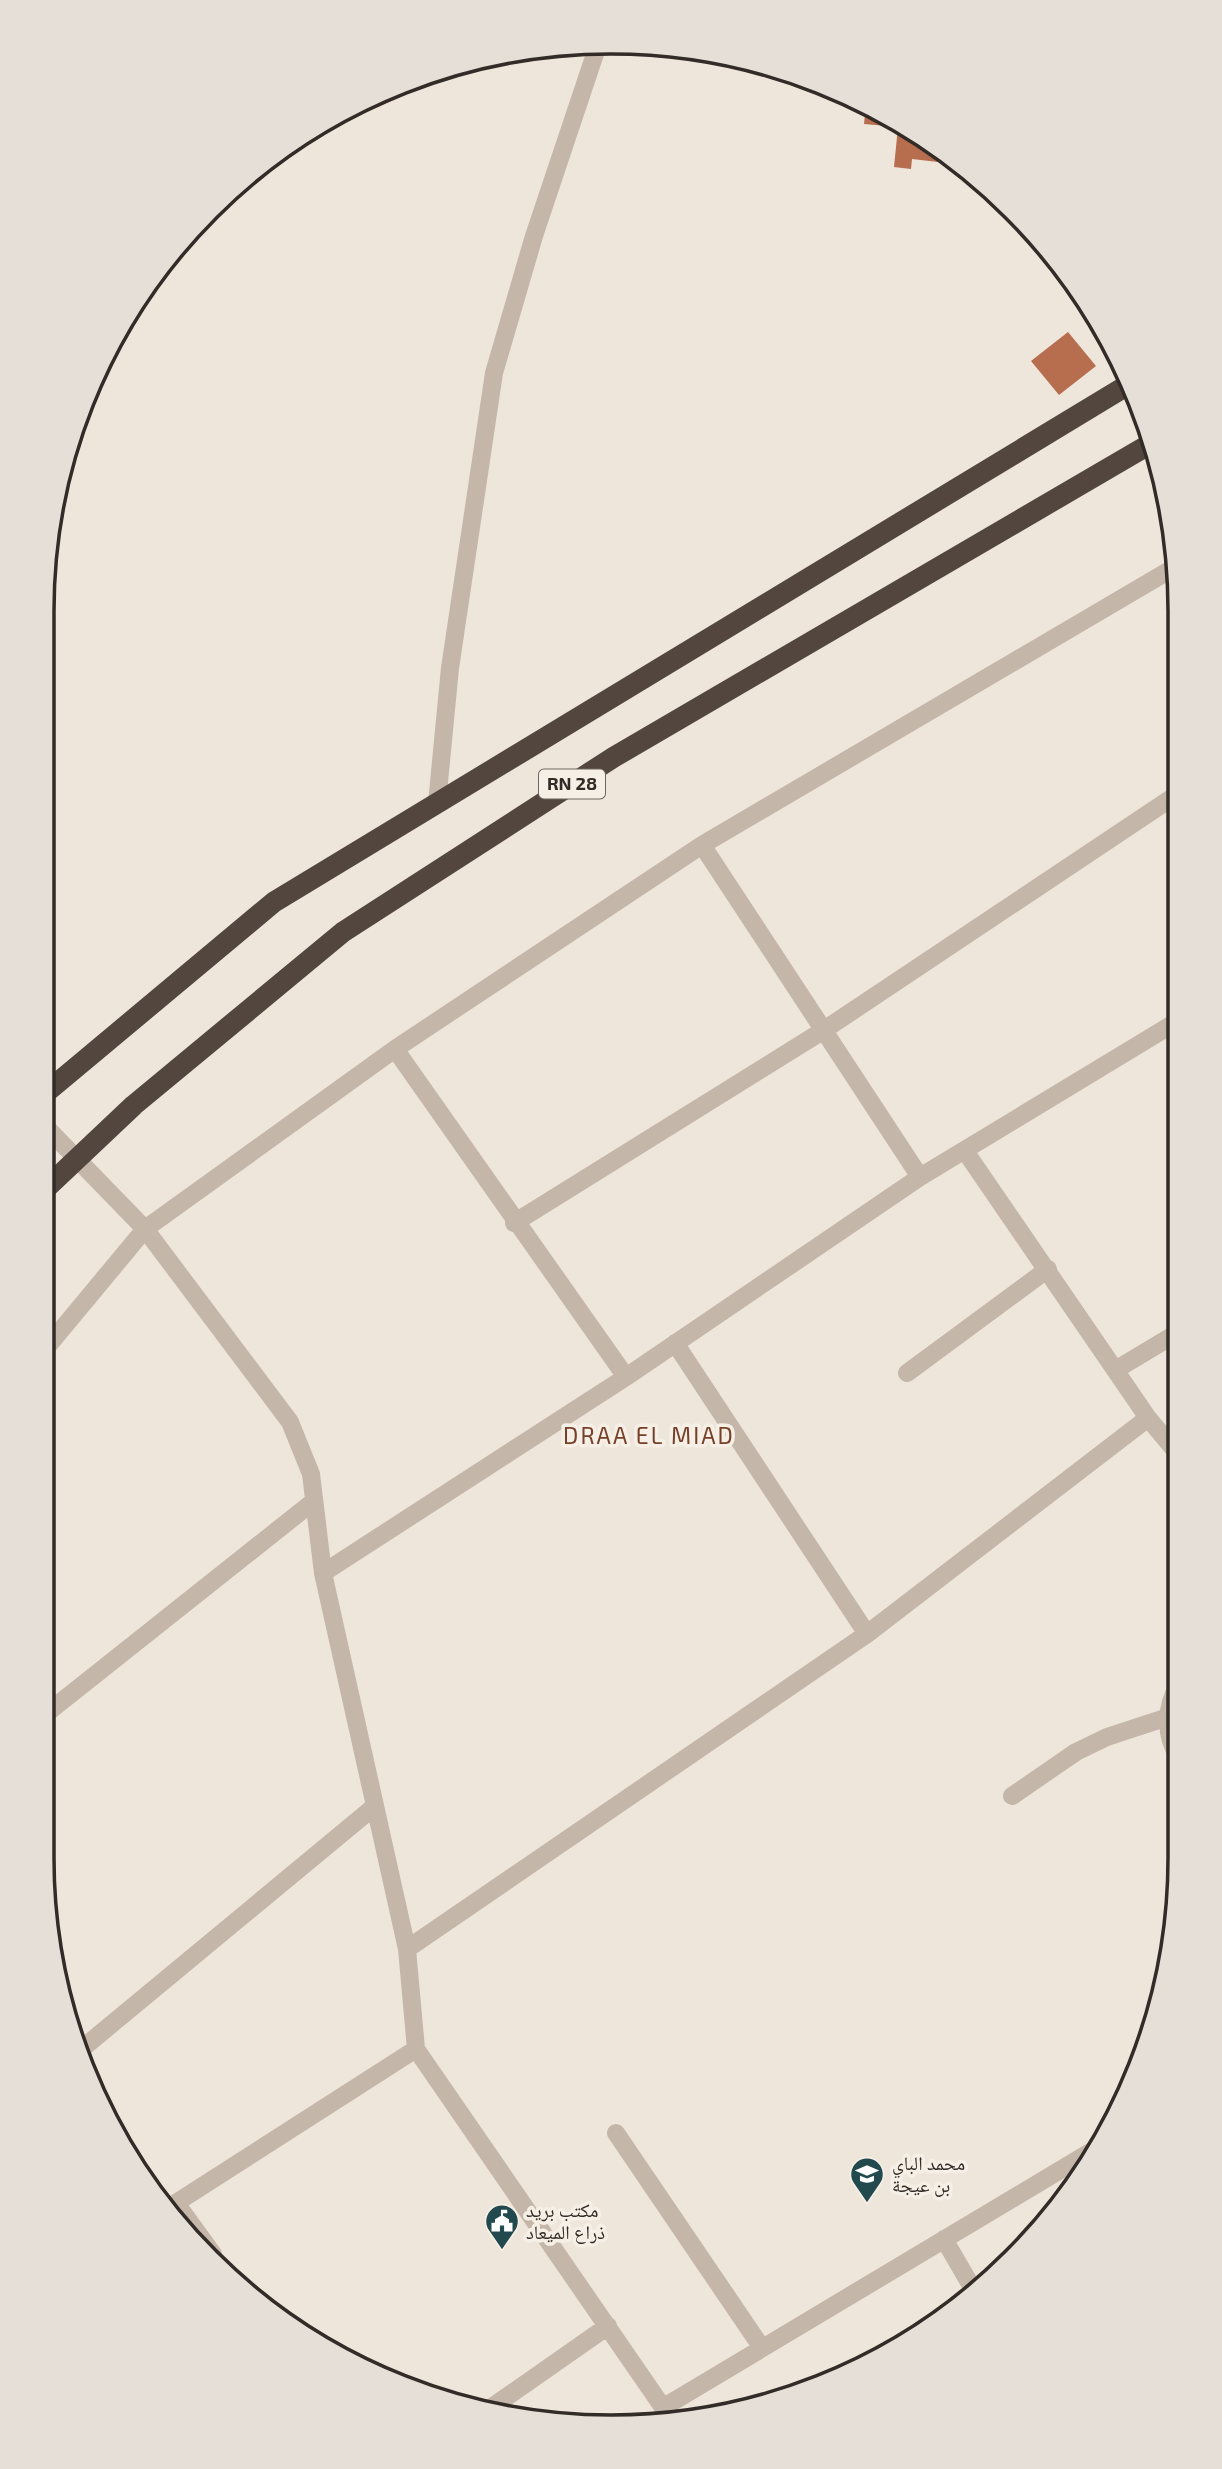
<svg xmlns="http://www.w3.org/2000/svg" width="1222" height="2469" font-family="'Exo 2','Noto Naskh Arabic',sans-serif">
<style>
.building{fill:#b76e4f}
.lines{fill:none;stroke-linecap:round;stroke-linejoin:round}
.minor{stroke:#c4b6a8;stroke-width:18}
.highway{stroke:#52463f;stroke-width:21}
.labels{text-anchor:middle;stroke-width:7;stroke-linejoin:round;paint-order:stroke}
.shield{fill:#f6efe6;stroke:#6d6660;stroke-width:2}
.shield-label{font-size:18px;font-weight:bold;fill:#322b27}
.poi-label{font-size:19px;fill:#322b27;stroke:#f6efe6;text-anchor:start}
.quarter-label{font-size:23px;letter-spacing:2px;fill:#77402a;stroke:#f6efe6}
.rim{fill:none;stroke:#322b27;stroke-width:3.5}
</style>
<rect width="100%" height="100%" fill="#eee6da"/>
<path class="building" d="M482,60L378,107L373,97L428,72Z
M866,103L939,152L938,162L912,159L911,169L894,167L898,127L864,124Z
M1068,332L1096,366L1059,395L1031,361Z"/>
<g class="lines">
<path class="minor" d="M437,803L450,668L494,373L534,236L598,45
M702,845L920,1177
M395,1049L626,1377
M43,1124L145,1229L290,1422L311,1474L323,1573L407,1949L416,2049L673,2422
M965,1151L1148,1418L1178,1454
M514,1223L824,1030L1176,795
M675,1343L867,1634
M42,1353L145,1229L395,1049L702,845L1175,567
M1117,1369L1177,1333
M907,1373L1048,1269
M323,1573L626,1377L920,1177L1176,1022
M1178,1687C1165,1706 1165,1737 1178,1755
M42,1717L314,1501
M1012,1796L1076,1752L1107,1737L1168,1717
M407,1949L867,1634L1148,1418
M78,2052L375,1806
M616,2133L762,2348
M176,2203L213,2254
M165,2210L416,2049
M944,2239L973,2289
M664,2407L1092,2151
M485,2412L608,2326"/>
<path class="highway" d="M43,1095L274,902L1131,383
M43,1191L134,1105L343,932L614,757L1150,444"/>
</g>
<defs>
<g id="school-pin" transform="scale(1.75)"><path d="M0 17L-7.5 6A9.5 9.5 0 1 1 7.5 6Z" fill="#22494e" stroke="#f6efe6"/><path d="M0-5L7-2L0 1L-7-2ZM-4 1L0 2.5L4 1V4Q0 6-4 4Z" fill="#fff"/></g>
<g id="civic-pin" transform="scale(1.75)"><path d="M0 17L-7.5 6A9.5 9.5 0 1 1 7.5 6Z" fill="#22494e" stroke="#f6efe6"/><path d="M-.6-6.5H3V-4.5H.6V-3L4-1V1h2V6H-6V1h2V-1L-.6-3ZM-1.2 2.5V6h2.4V2.5Z" fill="#fff"/></g>
</defs>
<g fill-rule="evenodd">
<use href="#school-pin" x="867" y="2174"/>
<use href="#civic-pin" x="502" y="2221"/>
</g>
<g class="labels">
<rect class="shield" x="539" y="769.5" width="66" height="29" rx="5"/>
<g class="shield-label">
<text x="572" y="790">RN 28</text>
</g>
<g class="poi-label">
<text x="892" y="2170">محمد الباي<tspan x="892" dy="22">بن عيجة</tspan></text>
<text x="526" y="2217">مكتب بريد<tspan x="526" dy="22">ذراع الميعاد</tspan></text>
</g>
<g class="quarter-label">
<text x="649" y="1444">DRAA EL MIAD</text>
</g>
</g>
<path d="M0 0H1222V2469H0ZM611 54H611A557 557 0 0 1 1168 611V1858A557 557 0 0 1 611 2415H611A557 557 0 0 1 54 1858V611A557 557 0 0 1 611 54Z" fill="#e6dfd7" fill-rule="evenodd"/>
<path class="rim" d="M611 54H611A557 557 0 0 1 1168 611V1858A557 557 0 0 1 611 2415H611A557 557 0 0 1 54 1858V611A557 557 0 0 1 611 54Z"/>
</svg>
